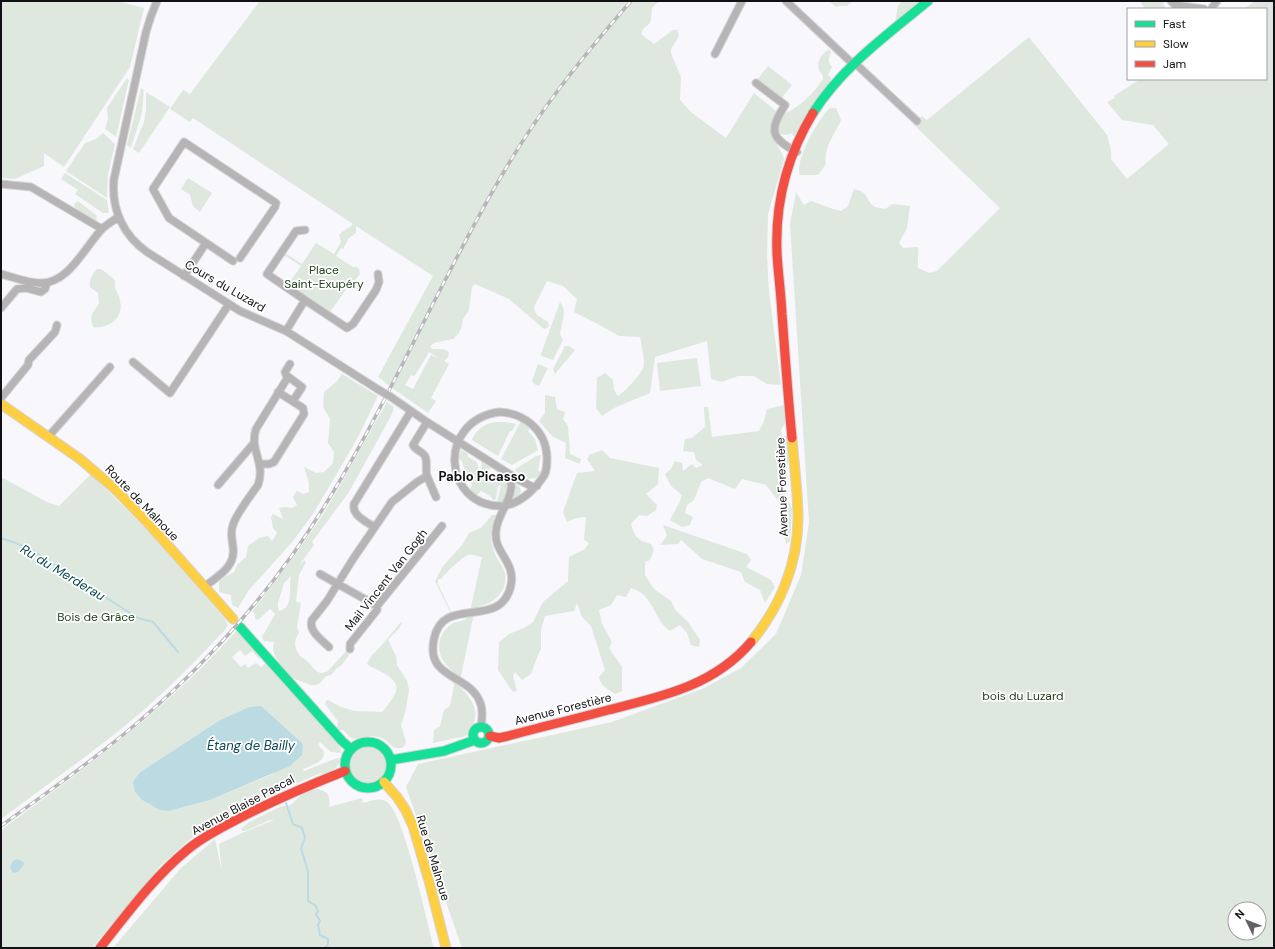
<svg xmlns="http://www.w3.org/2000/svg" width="1275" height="949" font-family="'DM Sans',sans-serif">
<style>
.green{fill:#dee8df;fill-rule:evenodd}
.water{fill:#bcdae2}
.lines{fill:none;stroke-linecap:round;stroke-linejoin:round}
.stream{stroke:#bcdae2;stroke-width:2}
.street-casing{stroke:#d3d3d6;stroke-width:9}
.fast-casing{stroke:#d3d3d6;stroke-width:11}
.slow-casing{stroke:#d3d3d6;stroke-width:11}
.jam-casing{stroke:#d3d3d6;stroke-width:11}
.street{stroke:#b6b4b5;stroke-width:7}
.fast{stroke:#16e098;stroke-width:9}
.slow{stroke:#ffcf43;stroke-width:9}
.jam{stroke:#f24e42;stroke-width:9}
.rail-casing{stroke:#b6b5b7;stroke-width:3.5}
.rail{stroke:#fff;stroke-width:2;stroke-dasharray:6;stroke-linecap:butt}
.street-bridge-casing{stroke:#d3d3d6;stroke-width:9;stroke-linecap:butt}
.street-bridge{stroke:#b6b4b5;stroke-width:7}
.labels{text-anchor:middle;stroke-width:3.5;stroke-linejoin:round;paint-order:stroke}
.park-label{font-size:12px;fill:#1f421b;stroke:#fff}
.street-label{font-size:12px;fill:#121216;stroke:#fff}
.neighbourhood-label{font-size:13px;font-weight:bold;fill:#121216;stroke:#fff}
.water-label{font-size:13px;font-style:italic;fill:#094753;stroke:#fff}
</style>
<rect width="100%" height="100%" fill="#f7f7fc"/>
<path class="green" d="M1,1H117L144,8L130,67L64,167L44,153V166L15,179L1,178Z
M260,1H663L657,3L652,8L651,20L649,24L644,28L641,34L654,44L673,30H677C683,39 670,44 671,53L681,77L680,100L692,113L726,138L754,93L776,111L774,115L776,116C795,112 812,96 823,79C823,74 821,74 819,70C816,62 822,53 829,49L831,52C829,58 827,62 832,67L828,75L831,78L830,83L795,136H793L792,133L786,135L771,132C774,143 781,149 784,159L768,214L767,256L769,292L781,385L767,384L754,376H738L722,382L711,379L707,341L655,357L650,393L614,408L602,416L596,408L597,378L605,373L613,380L614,390L618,396C624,393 641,374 643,368C646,361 641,344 640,337L619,336L598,324L574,312L577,299L563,286L547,281L534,307L535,312L537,315L548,322L549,325L547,328L544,329L509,299L475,284L472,287L469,310L463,319L461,329L458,334L453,339L434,343L430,346L432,349H443L449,352L448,357L444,361L449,364L431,398L436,401L428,413L385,383V382L378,377L433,276L356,226V233L349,238L343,249L341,248L336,256L353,267H357L359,269L360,274L352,284L347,288L330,312L290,285L289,283L301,266L284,255L285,253L302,264L316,243L334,254L341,242L339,235C343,230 350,228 353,224L193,118L190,122L170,109L183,90L190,94ZM429,352L438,358L431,355L413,389L405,385L411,375L414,376L416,374Z
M829,1H853L847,6H839L836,7Z
M902,1H919L895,22L898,6Z
M1141,1H1165L1163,4L1166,9H1146L1142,5Z
M1255,1H1274V948H462L406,787L418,764L612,722L702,689L741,668L776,634L801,575L809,523L790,224L796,192L804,205L811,201L833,209L841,211L848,206L854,189C870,192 865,201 875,207C878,208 882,208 885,209L893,204L910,206L907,228L899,243L903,248L918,247C919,255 917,261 918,268L929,273L937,271L1000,208L913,124L922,116L927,120L1029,37L1107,135L1111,150V159L1127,179L1169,144L1153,125L1122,120L1107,102L1115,98L1114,96L1140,79H1266V9H1244ZM1235,909H1259V933H1235Z
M768,66L792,85L781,99L757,80Z
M127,78L129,80L116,137L105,129L108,119L107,108Z
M141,88L144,90L142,113L131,148L127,145Z
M146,92L170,107L139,153L133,149L144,122L146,110Z
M830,108H836L841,120C835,134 823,148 826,164L818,175H800C794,162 819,117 830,108Z
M103,133L115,144L108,175L107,198L66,171L85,143L96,139Z
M65,173L107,200L109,213H103L75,194L78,190L61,179Z
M188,178L212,193L200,212L193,206L190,195L181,189Z
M78,201L96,215L97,218L96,221L75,209L74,204Z
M97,269H101L115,280C114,293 119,291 120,301C124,318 109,329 93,327L91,318L93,312L99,304L98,293L90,287C89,279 92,275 97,269Z
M560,302C568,313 561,323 560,334L563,340L553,360L542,356L541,354Z
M565,346H569L575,350L555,374L553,369Z
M697,358L701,386L660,391L657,363Z
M538,364L548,368L539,386L534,384L532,381Z
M342,374L378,396L357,439L315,511L293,541L249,590L238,608L232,605L231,595L219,592V582L225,577L234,572L237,565L246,557L248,546L259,538L268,536L272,541L277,533L273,528L271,517L273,514L283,519L279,508L285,507L292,508L297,505L293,497L297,491L303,494L309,492V483L304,467L316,473L324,472L333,463L334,452L328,443L330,419L323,407L324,392L337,381Z
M545,395L555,397L557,409L565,412L563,419L568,426L570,454L581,459L580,464L565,458L566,443L552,436L539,421L545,413Z
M387,402L394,407L392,414L349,492L312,542L314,545L300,564L305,560L306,562L299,575L296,601L298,603L300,602L301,604L297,627L299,633C293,641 294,648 300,656C302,658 305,659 308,662C314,668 318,677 328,671L347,650L352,651L341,666L337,668L331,675L326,676L320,683L316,685H311L292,678L281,666L274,654L273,648L274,642L264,641L262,637L275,614L270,609L258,620L255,619V614L252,612C276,581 300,549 322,516C345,479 365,440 387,402ZM291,576C288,588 295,607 279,611L278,608V603L284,583Z
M785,405V423L781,430L782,436H791V448L787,468L778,481L792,509L790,541L786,544L784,534L786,531L782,524L786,519L777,499L766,485L742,479L735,489L708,478L701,482L694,500L687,505L685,513L693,517L690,525L682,527L670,520C674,511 680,504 682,495L671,486L665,474L671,469L675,461L682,463L683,471L692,464L696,468L703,465L696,460L694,452L683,451L685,439L692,438L705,427L704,407H708L712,437L759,431L764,421L767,409Z
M521,421L531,427L528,431L535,439L538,450L512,465L501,459Z
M495,422H505L516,424L512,431H510L498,456L472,440C476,429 485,424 495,422Z
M461,450L467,453L468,457L477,462L480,474L483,476L481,461L491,468L484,477L486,478L488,476L499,473L502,478L503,476L508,479V486L503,502L499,503L497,502L501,485L498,486L496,498L494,501L490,496L481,491L477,495L470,490L472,485L467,478L462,462L459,458Z
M602,450L610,458L659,468L658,484L646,494L657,505L656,510L647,516L639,515L631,524C635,538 638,540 651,544L654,550L650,560L645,562V575L654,589L671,601L676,611L688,622L700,640L699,647L691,645L687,633L680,625L670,631C655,622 653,593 631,588L626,597L617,595L611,605L599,610L602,624L612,642L609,648L622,667V691L615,694C607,689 601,686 599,677L605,670L591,626L582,617L577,603L574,611L545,616L541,630V649L538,655L531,674L522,680L515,672L513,676L517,691L513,692L498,670L499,642L509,634L524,628L533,622L543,602L568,581L569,557L585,549L589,543L584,540L586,517L576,518L567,522L563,512L577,473L595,471L587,459L589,455Z
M541,455L538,471L543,472L537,478L529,479L514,470L536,456Z
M91,474L145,528L224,618L228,625L225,630C195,661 166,692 133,719C90,755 45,786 1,819V477L47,502L59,506Z
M513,483C519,484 520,487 521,492L518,497L509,501Z
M492,515H497C494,522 490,531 491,539C491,542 495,554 496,556C498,561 502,565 504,570C510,588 496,603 479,606L478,608H475L459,686C475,702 483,715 466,736L433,743L434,730L440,726L444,710L450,706L456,675C453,671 447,667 444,662C435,649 439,632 452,624C456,621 461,622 464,620C466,619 467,617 469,616L482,557C478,557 472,554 469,555C461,557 446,573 441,579H438V584L451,612H450L435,581L443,566L462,545L469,533L481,528Z
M663,525L747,554L751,560L746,567L771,580L775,587L765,603L760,590L745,582L741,572L702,559L681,540L678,544L660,545L667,536Z
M401,622L402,623C398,632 393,633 388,640L396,656L397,665L407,681L409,690L405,713L401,725L406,742C405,746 402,749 397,748C391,748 388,740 382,738C370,733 360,741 352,738C348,737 346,732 343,730H340L337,728L338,721L325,704L326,701L328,700L341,707L354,711L382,712L384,710C400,690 403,683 378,670C374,668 370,667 367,664L371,656L381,646Z
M238,629L262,657L259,659L252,651L245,656L240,650L232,657L241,667L245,664L248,668L256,663L261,667L267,662L340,747L342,753L331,752L320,742L318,745L324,751C325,763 312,765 303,769L304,771L337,758H341C338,768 333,771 324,774L321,773L283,789L217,822L190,839L160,866L92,948H1V830C84,769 169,708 238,629ZM249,707L273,774L210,800L169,811L150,805L142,800L135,792L137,775L139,773L220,720Z
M349 765a20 20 0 1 1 40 0a20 20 0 1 1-40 0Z
M317,789C328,791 331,796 329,807L362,798L363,803C371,801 380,796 387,802C404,814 427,922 434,948H113L181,868L215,839L222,872L219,844L242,833L274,820H270L245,831H242L241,829L249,822L282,806C291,808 295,800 301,795C306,791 312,790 317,789Z"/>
<path class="water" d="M261,706L303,744L302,755L290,766L210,800L169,811L160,810L142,800L135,792L133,782L139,773L220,720L249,707Z
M16,859L20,860L24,863L23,866L18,872L13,873L10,867L13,861Z"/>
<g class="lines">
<path class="stream" d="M1,538L27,547L138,618L153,622L178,652
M286,803L293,824L302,828L305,838L301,848L308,872V901L315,905L318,911L316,914L320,921L318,925L320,935L328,939V944L325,948"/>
<g class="street-casing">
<path id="street" d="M157,1L151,16L146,32L114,179C111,209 123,235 147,252L240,311L286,331L379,390
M786,1L853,64L858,66L917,121
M1171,1L1175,5L1204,9
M1211,9L1217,1
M715,54L742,1
M756,83L785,105C769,130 770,138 797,152
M1,184L31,187L102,229
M233,261L169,218L153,189L184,142L276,203L275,207L240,258
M1,274C13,277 27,283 40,283C69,284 85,246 103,228C108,224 113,220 119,217
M184,276L206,243
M305,300L347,328L353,324L376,290L379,282L378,274
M1,308L17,289L26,288L41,292L45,289L47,283
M286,331L305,300L267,274L296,231L305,230
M133,362L170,393L229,304
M290,364L285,372L286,375L302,387L293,401
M391,397L427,422L519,480L533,487L537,486
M1,398L28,365L29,360L55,332L57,325
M499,412C524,413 546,430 547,457C547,464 547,472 543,477C539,484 534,488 529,493C521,500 513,505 502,506C443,507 436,421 499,412Z
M48,437L110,367
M260,464H269L274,462L304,414L303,408L278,392
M427,476L436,497
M218,485L254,443
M374,527C366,521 352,516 354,504L411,411
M320,574L377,606
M204,587C218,576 236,567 233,547C232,539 230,532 233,525C236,514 251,495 258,485C266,463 249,450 256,429L288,377
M329,647C322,640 308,631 312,620L327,601L353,559L392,502L417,482L427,476C425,470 428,462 425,456C422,451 415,450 413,445L427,422
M350,649V644L377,610V606L442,526
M481,727C482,720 483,712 481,705C472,673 425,681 434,639C443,593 501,632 511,585C516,562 493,552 496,531C497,516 509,504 511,489C512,484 510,478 509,474"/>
</g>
<g class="fast-casing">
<path id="fast" d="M813,113C841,68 887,35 928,1
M240,627L342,741L351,749
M473 735a8 8 0 1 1 16 0a8 8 0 1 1-16 0Z
M345 765a23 23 0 1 1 46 0a23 23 0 1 1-46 0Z
M391,760L444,751L475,740"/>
</g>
<g class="slow-casing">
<path id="slow" d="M1,404L80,459L115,489L147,522L233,619
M751,642C780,607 798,564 798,518C798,492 794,465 792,438
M384,782L397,797L405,809L413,826L429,881L446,948"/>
</g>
<g class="jam-casing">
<path id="jam" d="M792,438C788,397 785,355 782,314C781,293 778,273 777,253C775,204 787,156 813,113
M490,736L499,738L508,736C541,727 575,719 608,710C660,697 714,686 751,642
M100,948C127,914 153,878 187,850C201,838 217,830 234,821C270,802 307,786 345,771"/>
</g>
<use href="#street" class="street"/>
<use href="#fast" class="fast"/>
<use href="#slow" class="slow"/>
<use href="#jam" class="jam"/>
<g class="rail-casing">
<path id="rail" d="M1,826C46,793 93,761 136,724C195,674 248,617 293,554C376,436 429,299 502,175C538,112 583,56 631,1"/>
</g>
<use href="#rail" class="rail"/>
<g class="street-bridge-casing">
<path id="street-bridge" d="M379,390L391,397"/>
</g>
<use href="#street-bridge" class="street-bridge"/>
</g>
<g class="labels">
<g class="park-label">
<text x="324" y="274">Place<tspan x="324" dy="14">Saint-Exupéry</tspan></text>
<text x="96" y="621">Bois de Grâce</text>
<text x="1023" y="700">bois du Luzard</text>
</g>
<g class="street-label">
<text transform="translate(225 286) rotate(30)" y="4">Cours du Luzard</text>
<text transform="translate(782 487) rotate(-92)" y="4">Avenue Forestière</text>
<text transform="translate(142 503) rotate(46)" y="4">Route de Malnoue</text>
<text transform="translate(386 580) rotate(-52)" y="4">Mail Vincent Van Gogh</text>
<text transform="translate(563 709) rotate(-14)" y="4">Avenue Forestière</text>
<text transform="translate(243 805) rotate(-28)" y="4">Avenue Blaise Pascal</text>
<text transform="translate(433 858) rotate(73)" y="4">Rue de Malnoue</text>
</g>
<g class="neighbourhood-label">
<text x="482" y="481">Pablo Picasso</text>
</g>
<g class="water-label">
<text transform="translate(63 572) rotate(31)" y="5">Ru du Merderau</text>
<text x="251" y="750">Étang de Bailly</text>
</g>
</g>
<rect width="1275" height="949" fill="none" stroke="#121216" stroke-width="4"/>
<rect x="1127" y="8" width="140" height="72" fill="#ffffff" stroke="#a0a0a2"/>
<rect x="1135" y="21" width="20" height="6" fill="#16e098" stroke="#a0a0a2"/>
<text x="1163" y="28" font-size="12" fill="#121216">Fast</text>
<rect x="1135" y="41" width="20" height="6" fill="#ffcf43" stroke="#a0a0a2"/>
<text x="1163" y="48" font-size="12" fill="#121216">Slow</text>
<rect x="1135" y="61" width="20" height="6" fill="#f24e42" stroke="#a0a0a2"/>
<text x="1163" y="68" font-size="12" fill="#121216">Jam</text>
<g transform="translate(1247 921) rotate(313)"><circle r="19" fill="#ffffff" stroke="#a0a0a2"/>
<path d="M0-3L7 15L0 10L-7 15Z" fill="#626266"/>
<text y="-6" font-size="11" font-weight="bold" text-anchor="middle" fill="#121216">N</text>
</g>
</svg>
